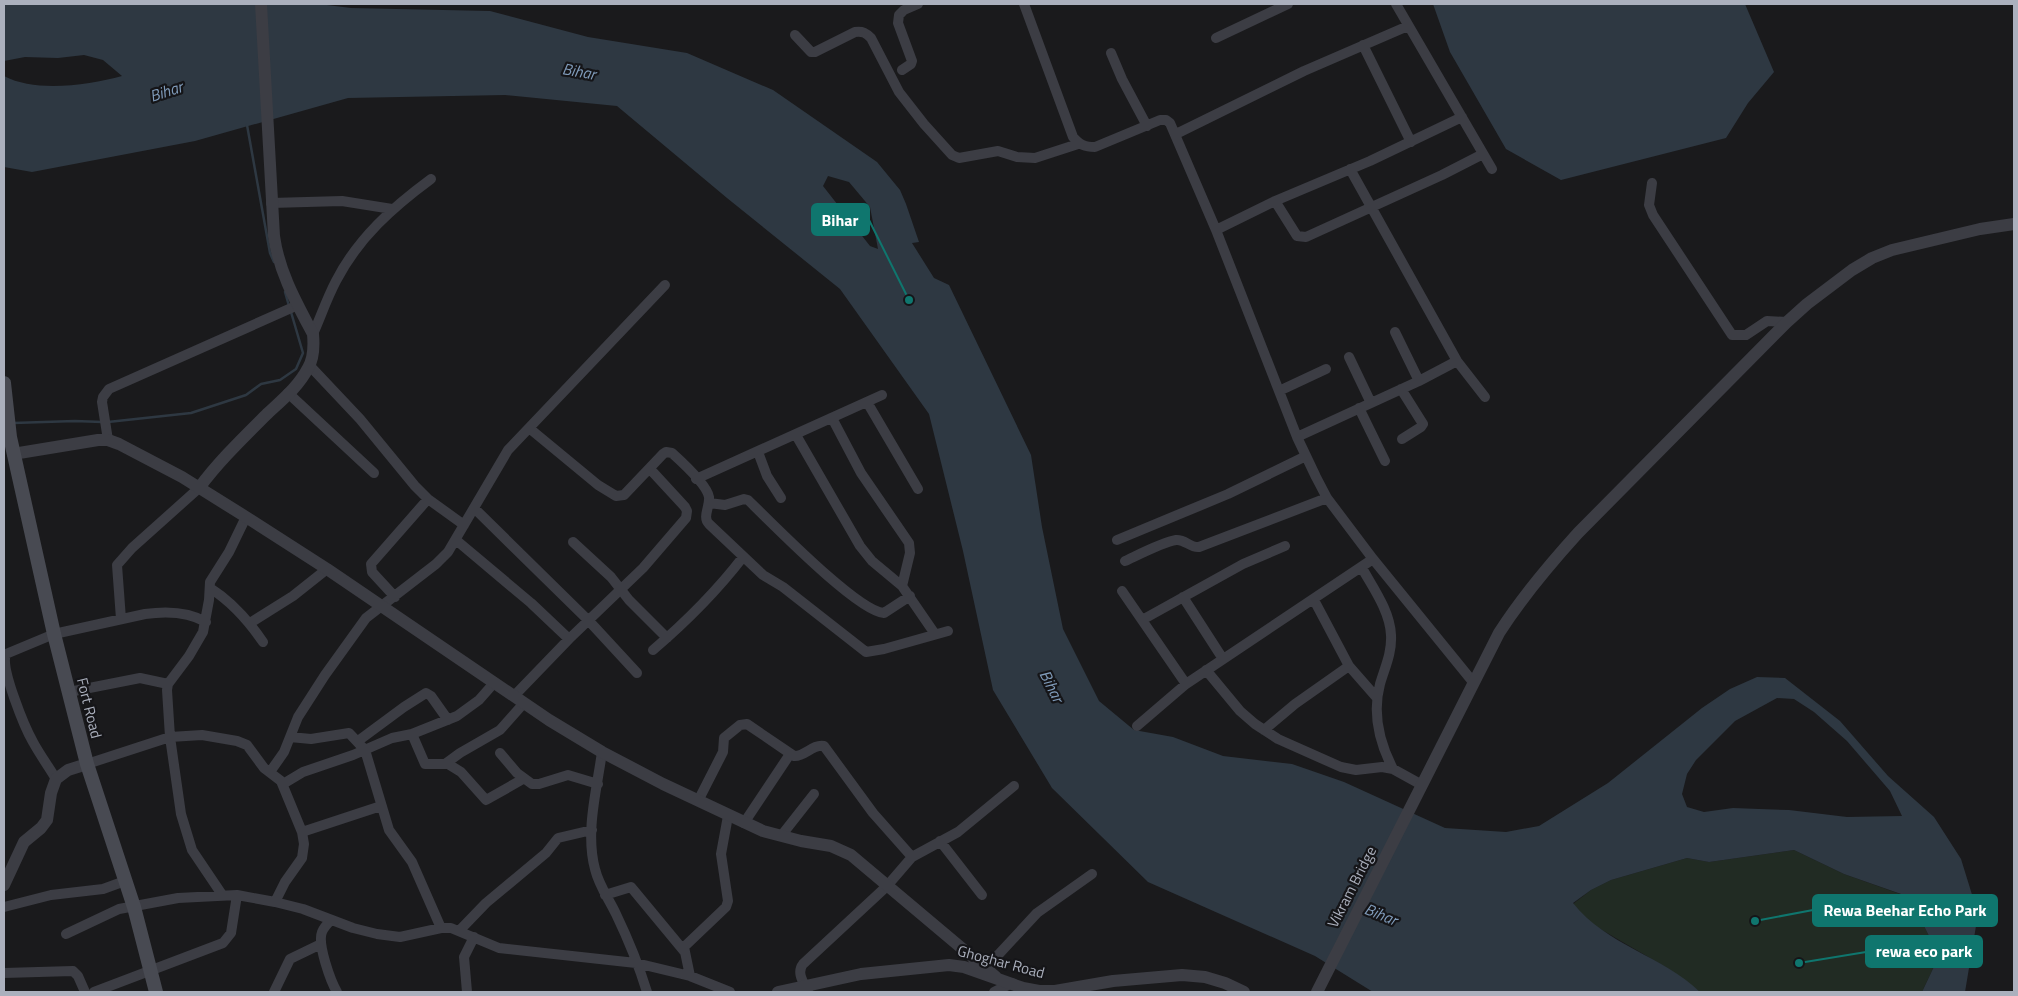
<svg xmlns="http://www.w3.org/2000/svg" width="2018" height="996" font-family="'Titillium Web',sans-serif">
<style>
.green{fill:#212b23}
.water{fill:#2e3842;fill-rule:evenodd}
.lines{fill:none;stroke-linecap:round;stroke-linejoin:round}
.stream{stroke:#2e3842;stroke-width:2.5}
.minor{stroke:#3c3d44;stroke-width:10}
.tertiary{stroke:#3c3d44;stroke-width:12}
.secondary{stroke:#484a52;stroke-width:14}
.labels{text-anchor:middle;stroke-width:4.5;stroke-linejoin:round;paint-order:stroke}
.street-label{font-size:15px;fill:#abb0bd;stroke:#151518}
.water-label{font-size:16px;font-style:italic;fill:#809cbb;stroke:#151518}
.leader{fill:none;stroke:#0f766e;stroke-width:2}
.callout-dot{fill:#0f766e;stroke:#151518;stroke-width:2}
.callout{fill:#0f766e;stroke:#0f766e;stroke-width:2}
.callout-label{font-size:16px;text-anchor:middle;font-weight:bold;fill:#fff}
</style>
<rect width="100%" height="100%" fill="#1a1a1c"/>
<path class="green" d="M1794,850L1844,874L1900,894L1921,920L1939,956L1922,992H1700L1669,969L1590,923L1573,904L1591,890L1611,880L1687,858L1709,862Z"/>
<path class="water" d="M4,4H319L351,8L490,11L588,37L687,53L773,90L877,162L900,190L906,204L919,242L912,243L934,278L949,285L1031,455L1042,527L1063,629L1099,701L1134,730L1173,737L1223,756L1292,764L1344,782L1445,828L1506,832L1539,826L1608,783L1702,708L1730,689L1757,677L1785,678L1840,721L1888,776L1934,817L1961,859L1978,914L1965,992H1922L1939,956L1921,920L1901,894L1844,874L1794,850L1709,862L1687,858L1611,880L1591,890L1573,903C1606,945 1663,956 1700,992H1373L1315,956L1148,882L1052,788L993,690L963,551L929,414L840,289L727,198L617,106L505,95L348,98L195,141L32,172L4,167V76C36,93 88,85 122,76L103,60L84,55L58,58L25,57L4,61ZM828,176L849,182L870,207L878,249L870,246L823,186ZM1777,698L1794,699L1814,712L1847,741L1890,791L1902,816L1847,817L1789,810L1759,809L1733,808L1704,812L1687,807L1682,794L1687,774L1696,760L1735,721Z
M1433,4H1745L1774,72L1748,103L1726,138L1561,180L1506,149L1450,52Z"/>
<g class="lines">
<path class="stream" d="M247,125L270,253L274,262
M285,292L289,306
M108,422L191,413L246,395L261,384L280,380L296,369L303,353L291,312
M13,423L75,421L102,422"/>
<path class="minor" d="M1024,4L1073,137C1080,145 1085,147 1095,147L1160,120H1166L1170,123L1216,230L1297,437L1316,477L1327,498L1373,559L1473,682
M1396,4L1492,169
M795,35L811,52H815L855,32C863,31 866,33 871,38L899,92L924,124L952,155L959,158L998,151L1017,157L1035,158L1078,144
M1216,38L1288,4
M1363,45L1411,142
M1111,53L1122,79L1147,126
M902,70L911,64L912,61L898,23L899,15L904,10L918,4
M1176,134L1304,71L1408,26
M1350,169L1457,361L1485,397
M1652,183L1649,205L1653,215L1732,335H1746L1767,321L1787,322
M1275,201L1297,236L1306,237L1442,175L1483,154
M271,203L342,201L392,209
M1216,230L1275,201L1370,161L1462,117
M1395,332L1419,381
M313,334C321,316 327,298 336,281C358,238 393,207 431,179
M1349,357L1371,403
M310,366L360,419L415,486L428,499L464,525
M1401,389L1423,424L1421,427L1402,439
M1279,391L1326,369
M288,393L374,473
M867,402L918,489
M1359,408L1385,461
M832,418L861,473L909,543L910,553L902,586
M529,428L598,485L616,496L624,495L663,454L666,452L672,453C682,462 707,485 709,497C710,507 702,517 709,524L763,575L783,587L866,652L884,649L948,631
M796,435L860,546L872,561L902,586L935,634
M1297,437L1419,381L1457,361
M108,440L102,402L103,397L109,389L298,305
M758,452L767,476L781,498
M696,479L882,395
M709,503L725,505L744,499L748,500C771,522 857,611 884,613L910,596
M474,508L589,621L637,673
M456,540L531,603L569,639
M1117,540L1228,494L1306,456
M573,542L611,577L629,600L667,638
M1125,561C1138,555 1163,542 1176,540C1185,539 1190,548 1199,547L1327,498
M1362,568C1373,588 1390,611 1391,635C1392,653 1385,667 1380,684C1372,714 1379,742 1393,769
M210,588C232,602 248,620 263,642
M1122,591L1186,684
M395,597L372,572L371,564L428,499
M1183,597L1223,659
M1314,600L1349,666L1377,698
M121,619L117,565L132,548L199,488
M1142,620L1243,564L1285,546
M250,623L293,596L327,569
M653,650C687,621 716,592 743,557
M1206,670L1240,711L1255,724L1278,739L1341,767L1356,770L1382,767L1393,769L1422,785
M69,692L140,678L168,684
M514,696L569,639L643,568L686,518L687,511L685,507L650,469
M1137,726L1186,684L1373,559
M1264,730L1295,704L1349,666
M412,734L425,764H448L461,772L486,800L523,779
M290,737L311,739L349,733L365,750L389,830L412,862L441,928
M358,741L404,707L426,693L431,696L448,720
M602,752C597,789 585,832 595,869C599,886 609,899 616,914C628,939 639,966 647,992
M500,753L517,773L532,784H539L568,775L598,784
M87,764L170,737L202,735L237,741L247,745L264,768L281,781L302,832L304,844L302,858L285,882L275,902
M445,764L460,753L500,730L524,703
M270,772L284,752L298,717L325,675L366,618L436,564L448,552L508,450L665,285
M56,779C49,767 40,755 33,742C25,728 0,668 6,654L54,634L145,614C166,611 187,611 206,622
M283,784L303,772L353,755L392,738L412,734L457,716L479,700L494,683
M698,801L723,752L724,738L740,725L747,724L794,756C805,757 812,744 824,746L873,813L912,857
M744,823L790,754
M302,832L381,806
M781,836L814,794
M940,841L982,895
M605,895L631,887L684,951
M223,896L192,850L181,814L170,737L167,690L168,684L189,656L203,632L209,600L210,582L229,552L246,517
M4,907L51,895L103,889L125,881
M331,920C328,923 324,927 322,932C317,944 331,982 337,992
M459,931L486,903L546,853L558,838L592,830
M66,934L119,909L178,898L237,895L275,902L303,909L353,928L377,934L400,937L441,928H451L499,948L636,963L690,976L730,992
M986,968L1037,913L1092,874
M4,973L73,971L78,976L85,992
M690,976L684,947L726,907L728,901L721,854L728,816
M94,992L223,943L231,933L237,895
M274,992L290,959L321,944
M467,992L464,957L474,937
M808,992C804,983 796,973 803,964L887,886L912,857L958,832L1014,786
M994,992L1012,983"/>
<path class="tertiary" d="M13,454L98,440H108L119,444L182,477L246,517L327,569L549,720L602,752L663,784L763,831L801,841L831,846L851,855L996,977
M199,488C219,461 243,438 267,414C282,400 299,386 308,368C314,358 314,345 313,334C296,302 279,272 274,236L261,4
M4,885L24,842L41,828L47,820L51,793L56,779L68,770L87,764
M778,992L861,974L949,965L964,967L1023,988L1039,991H1055L1113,981L1182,975L1205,977L1225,983L1244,992
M1317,992L1499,633C1522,597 1549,565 1578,533L1787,322L1807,304L1852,270L1872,258L1892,250L1980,229L2014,224"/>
<path class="secondary" d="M4,383L10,437L54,634L87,764L134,907L156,992"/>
</g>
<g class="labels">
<g class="street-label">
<text transform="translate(89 708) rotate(76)" y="5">Fort Road</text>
<text transform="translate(1352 887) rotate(-63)" y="5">Vikram Bridge</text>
<text transform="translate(1001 962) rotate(15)" y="5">Ghoghar Road</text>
</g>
<g class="water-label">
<text transform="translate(579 71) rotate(10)" y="6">Bihar</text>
<text transform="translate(166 91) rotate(-18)" y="6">Bihar</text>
<text transform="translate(1052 686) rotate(63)" y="6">Bihar</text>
<text transform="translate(1381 914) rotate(22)" y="6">Bihar</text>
</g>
</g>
<path class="leader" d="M909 300L869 220M1755 921L1813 910M1799 963L1866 952"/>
<g class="callout-dot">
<circle cx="909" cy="300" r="5"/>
<circle cx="1755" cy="921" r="5"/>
<circle cx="1799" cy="963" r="5"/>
</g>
<g class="callout">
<rect x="812" y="204" width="57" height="31" rx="5"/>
<rect x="1813" y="895" width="184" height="31" rx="5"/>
<rect x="1866" y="936" width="116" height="31" rx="5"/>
</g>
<g class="callout-label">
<text x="840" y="226">Bihar</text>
<text x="1905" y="916">Rewa Beehar Echo Park</text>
<text x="1924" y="957">rewa eco park</text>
</g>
<rect width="2018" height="996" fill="none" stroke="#abb0bd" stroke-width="10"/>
</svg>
